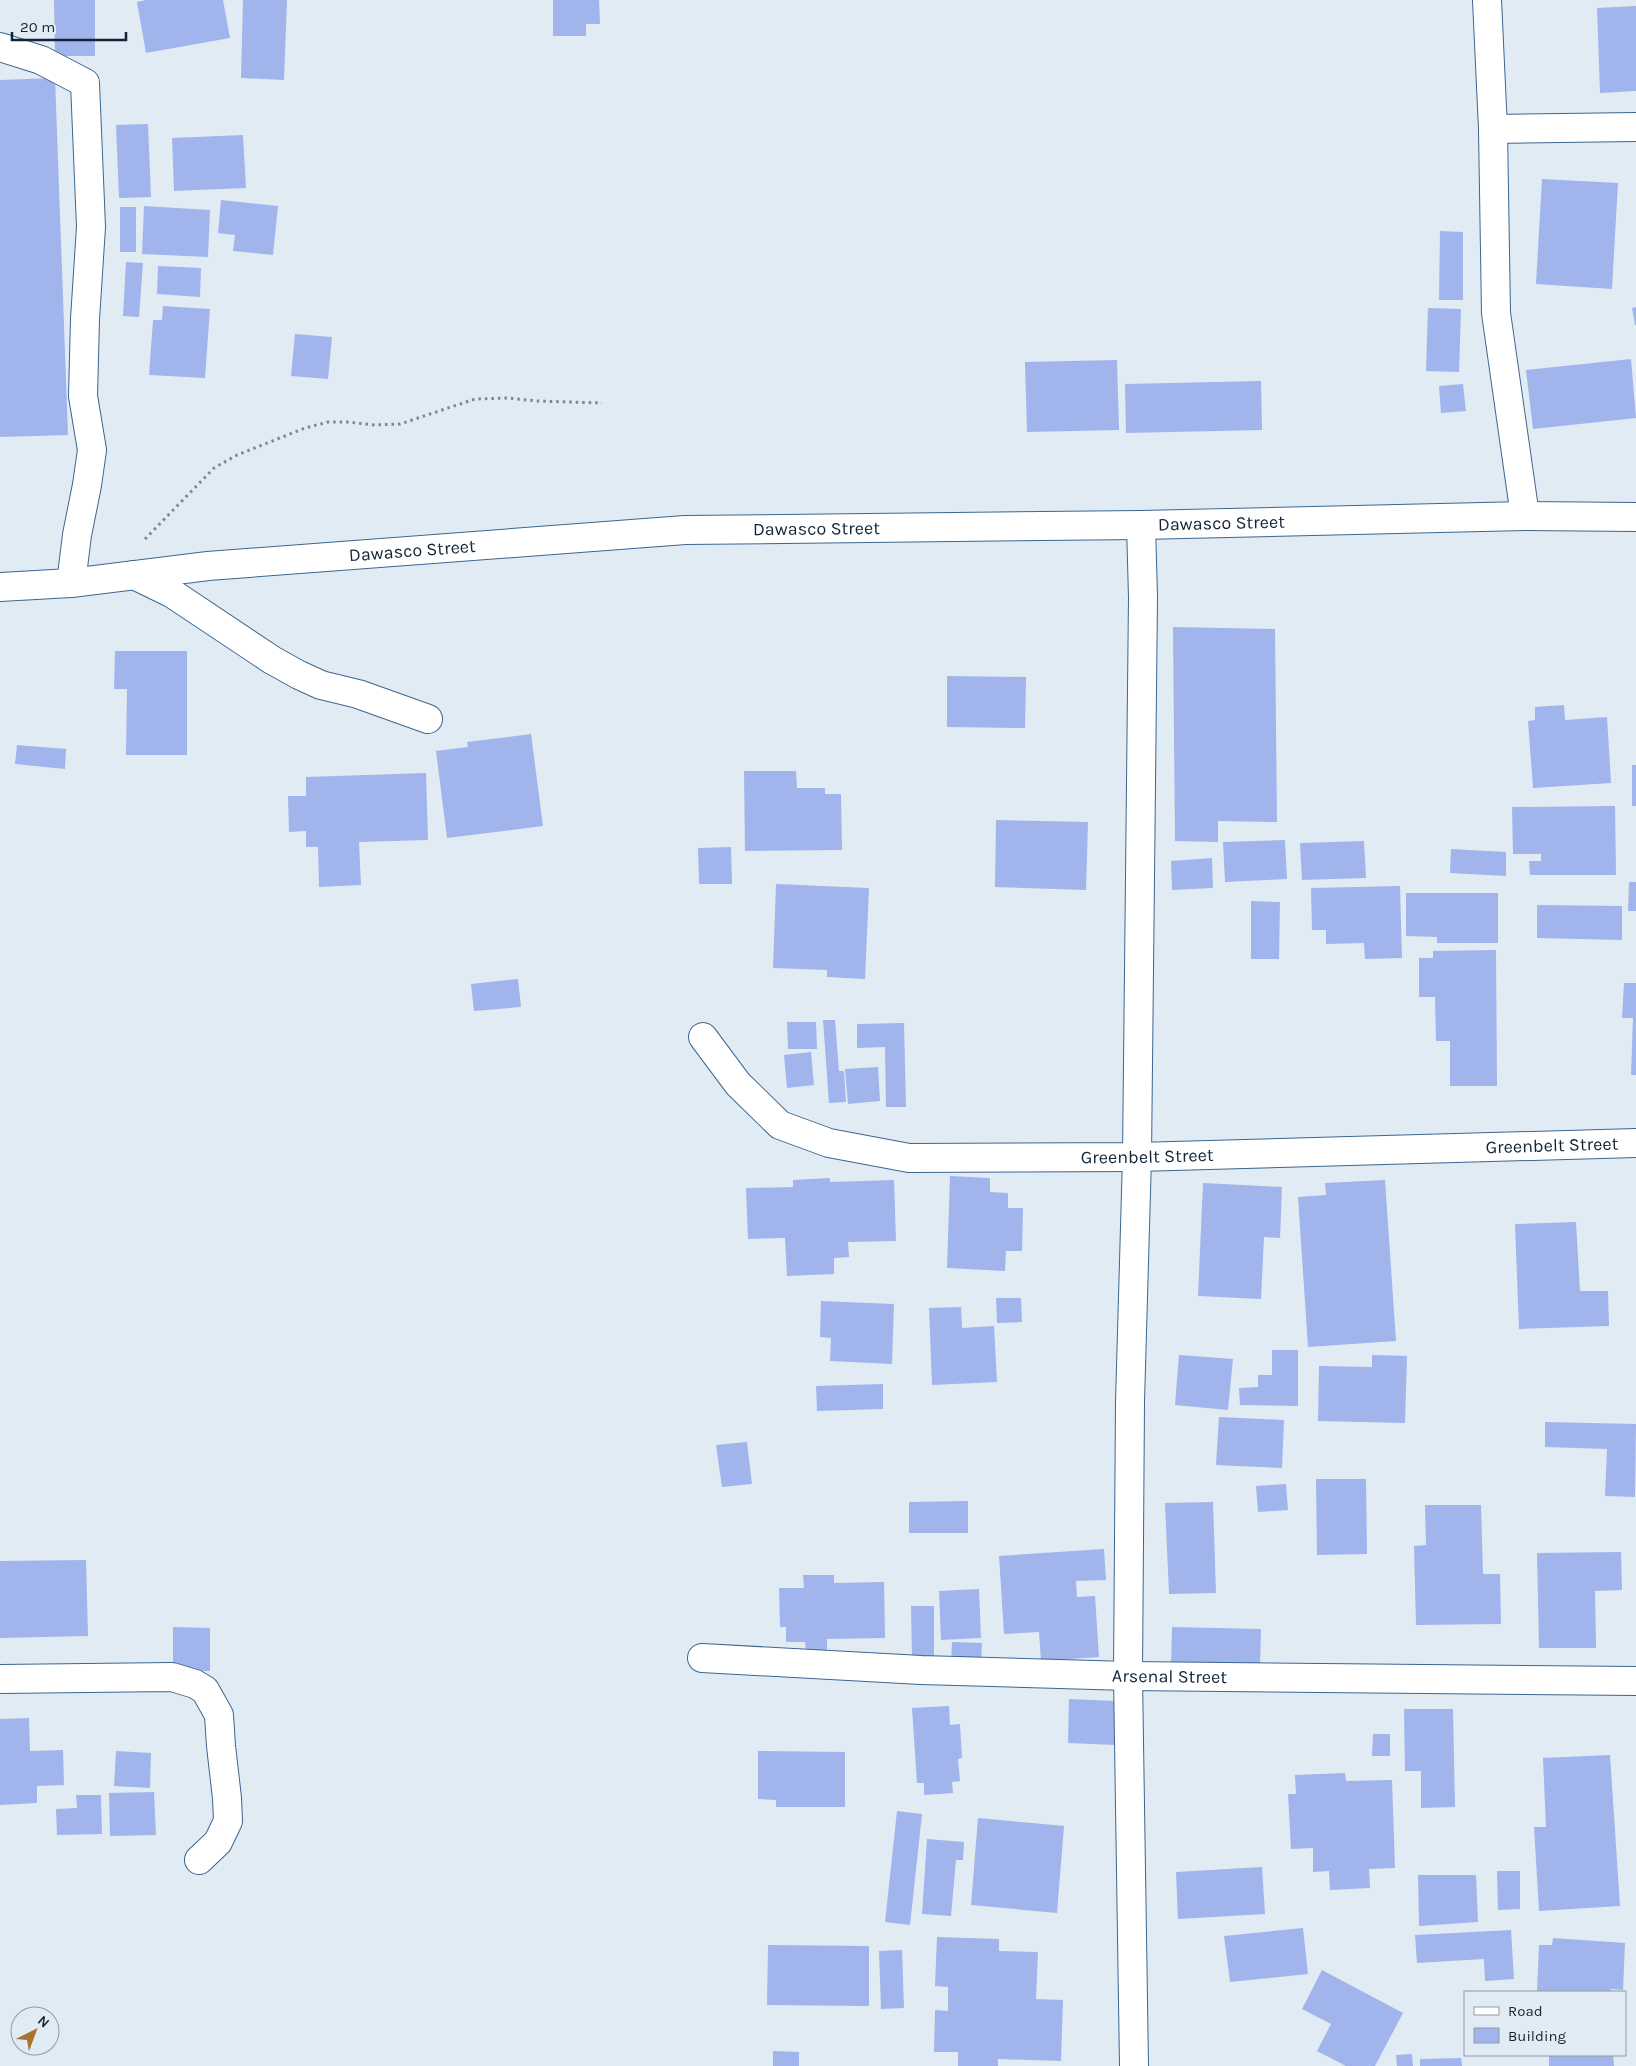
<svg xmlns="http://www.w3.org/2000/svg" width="1636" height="2066" font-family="Karla,sans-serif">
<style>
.building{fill:#a1b4ec}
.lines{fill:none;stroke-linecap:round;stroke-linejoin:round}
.minor-casing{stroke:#3c6690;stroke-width:30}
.path{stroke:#7a8895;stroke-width:3;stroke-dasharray:2.5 4;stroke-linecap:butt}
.minor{stroke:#fff;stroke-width:28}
.labels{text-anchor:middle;stroke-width:5;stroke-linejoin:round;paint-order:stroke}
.street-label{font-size:18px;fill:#132436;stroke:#e1ebf4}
</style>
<rect width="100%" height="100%" fill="#e1ebf4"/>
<path class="building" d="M54,0H95V56H55Z
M146,0H223L230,38L146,53L137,2Z
M243,0H287L284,80L241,78Z
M553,0H599L600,24H586V36H553Z
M1636,6V91L1600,93L1597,8Z
M55,78L68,435L0,437V80Z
M148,124L151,197L119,198L116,125Z
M243,135L246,188L174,191L172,138Z
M1542,179L1618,183L1612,289L1536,284Z
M221,200L278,206L273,255L233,251L235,235L218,233Z
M144,206L210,210L208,257L142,254Z
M120,207H136V252H120Z
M1440,231L1463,232V300H1439Z
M126,262L143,263L139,317L123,316Z
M158,266L201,268L200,297L157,294Z
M163,306L210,309L205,378L149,375L153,320H162Z
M1636,307V325H1635L1632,308Z
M1428,308L1461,309L1459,372L1426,371Z
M295,334L332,337L328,379L291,376Z
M1631,359L1636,418L1533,429L1526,370Z
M1117,360L1119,430L1027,432L1025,362Z
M1261,381L1262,430L1126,433L1125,384Z
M1463,384L1466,411L1441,413L1439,386Z
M1173,627L1275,629L1277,822L1218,821V842L1175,841Z
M115,651H187V755H126L127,689H114Z
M947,676L1026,677L1025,728L947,727Z
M1564,705L1565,720L1607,717L1611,783L1533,788L1528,721L1535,720V707Z
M531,734L543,826L447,838L436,751L468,747L467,742Z
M17,745L66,749L65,769L15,764Z
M1632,765H1636V806H1632Z
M744,771H796L797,788H825V794H841L842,850L745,851Z
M426,773L428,840L359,842L361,885L319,887L318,847H306V831L289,832L288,796H306V777Z
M1615,806L1616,875H1530L1529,861H1541V854H1513L1512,807Z
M996,820L1088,822L1086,890L995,887Z
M1285,840L1287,879L1225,882L1223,842Z
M1364,841L1366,878L1302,880L1300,843Z
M731,847L732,884H699L698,848Z
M1451,849L1506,852V876L1450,873Z
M1212,858L1213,888L1172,890L1171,861Z
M1629,882H1636V911H1628Z
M776,884L869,888L865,979L827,977V970L773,968Z
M1400,886L1402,958L1365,959L1364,943L1326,944V930H1312L1311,888Z
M1406,893H1498V943H1437V937L1406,936Z
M1251,901L1280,902L1279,959H1251Z
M1537,905L1622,906V940L1537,938Z
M1496,950L1497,1086H1450V1041H1436L1435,997H1419V958H1433V951Z
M518,979L521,1007L474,1011L471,984Z
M1624,983H1636V1075H1631L1633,1018H1622Z
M823,1020H835L839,1071H844L846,1102L829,1103Z
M787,1022H816L817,1049H788Z
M904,1023L906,1107H886L885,1047L857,1048V1024Z
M811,1052L814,1085L787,1088L784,1055Z
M878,1067L880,1101L848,1104L845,1069Z
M950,1176L990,1178V1192L1008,1193V1208H1023L1022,1251H1006L1005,1271L947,1268Z
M830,1178V1182L894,1180L896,1241L848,1242L849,1257L834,1258V1274L787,1276L785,1238L748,1239L746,1188L793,1187V1180Z
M1385,1180L1396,1341L1308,1347L1298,1197L1326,1195L1325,1183Z
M1203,1183L1282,1187L1280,1238L1264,1237L1261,1299L1198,1296Z
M1576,1222L1580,1291H1608L1609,1326L1519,1329L1515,1224Z
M996,1298H1021L1022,1322L997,1323Z
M821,1301L894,1304L892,1364L830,1361L831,1338L820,1337Z
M961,1307L962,1328L994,1326L997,1382L932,1385L929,1308Z
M1272,1350H1298V1406L1240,1405L1239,1388L1258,1387V1375H1272Z
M1179,1355L1233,1359L1228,1410L1175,1405Z
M1372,1355L1407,1356L1405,1423L1318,1421L1319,1366L1372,1367Z
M883,1384V1409L817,1411L816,1386Z
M1219,1417L1284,1420L1282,1468L1216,1465Z
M1545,1422L1636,1424L1635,1497L1605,1496L1607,1449L1545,1447Z
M747,1442L752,1484L722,1487L716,1445Z
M1316,1479H1366L1367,1554L1317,1555Z
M1286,1484L1288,1510L1258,1512L1256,1486Z
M968,1501V1533H909V1502Z
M1213,1502L1216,1593L1169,1594L1165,1503Z
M1425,1505H1481L1483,1574H1500L1501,1624L1416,1625L1414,1546L1426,1545Z
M1104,1549L1106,1580L1076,1581L1077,1597L1095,1596L1099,1657L1041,1661L1039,1632L1004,1634L999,1556Z
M1621,1552L1622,1590L1595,1591L1596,1648H1539L1537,1553Z
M86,1560L88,1636L0,1638V1561Z
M803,1575H834V1583L884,1582L885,1638L827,1639V1651H806L805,1642H786V1627H780L779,1588H804Z
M979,1589L981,1638L941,1640L939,1591Z
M911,1606H934V1656H912Z
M173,1627L210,1628V1671H173Z
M1172,1627L1261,1629L1260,1670L1171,1668Z
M952,1642L982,1643L981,1663H951Z
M1069,1699L1116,1701L1115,1745L1068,1743Z
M949,1706L950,1725L960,1724L962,1758L958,1759L960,1781L952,1782L953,1793L924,1795V1783H917L912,1708Z
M1404,1709H1453L1455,1807L1421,1808V1771H1405Z
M29,1718L30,1751L63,1750L64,1785L37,1786V1803L0,1805V1719Z
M1373,1734H1390V1756H1372Z
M116,1751L151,1753L150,1788L114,1786Z
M758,1751L845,1752V1807H776V1800L758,1799Z
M1610,1755L1620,1906L1539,1911L1534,1827H1546L1543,1758Z
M1345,1773L1346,1781L1392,1780L1395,1868L1369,1869L1370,1888L1330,1890L1329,1871L1313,1872V1848L1291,1849L1288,1794H1296L1295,1775Z
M154,1792L156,1835L110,1836L109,1793Z
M76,1795H101L102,1834L57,1835L56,1809L77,1808Z
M897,1811L922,1814L910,1925L885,1922Z
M978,1818L1064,1826L1057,1913L971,1905Z
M927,1839L964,1842L963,1860H956L951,1916L922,1914Z
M1262,1867L1265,1914L1178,1919L1176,1872Z
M1497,1871H1520V1909L1498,1910Z
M1418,1875H1476L1478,1922L1419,1926Z
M1303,1928L1308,1974L1230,1982L1224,1936Z
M1511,1930L1514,1979L1485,1981L1484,1959L1417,1963L1415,1935Z
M937,1937L999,1939V1951L1038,1952L1036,1999L1063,2000L1061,2061L998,2059V2066H958V2052H934L935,2010L948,2011V1987L935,1986Z
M1553,1938L1625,1943L1623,1990L1611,1989V1992H1537L1539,1945H1552Z
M768,1945L869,1946V2006L767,2005Z
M902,1950L904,2008L881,2009L879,1951Z
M1322,1970L1403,2013L1375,2066H1346L1317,2051L1331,2024L1302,2009Z
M773,2051L799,2052V2066H773Z
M1412,2054L1413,2066H1397L1396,2055Z
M1549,2055H1613L1614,2066H1549Z
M1461,2058L1462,2066H1420V2059Z"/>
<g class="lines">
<g class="minor-casing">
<g id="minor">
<path d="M1487,0L1493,129L1496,313L1525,516"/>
<path d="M0,47L41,60L85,83L91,227L85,319L83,396L92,450L87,485L77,535L71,583"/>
<path d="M1493,129L1636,127"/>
<path d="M134,575L173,594L272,660L299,675L321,685L358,694L428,719"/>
<path id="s1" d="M0,587L71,583L208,566L685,530L1141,525L1525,516L1636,517"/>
<path id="s2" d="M703,1037L738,1084L780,1125L829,1143L909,1158L1137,1157L1636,1143"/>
<path id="s3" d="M702,1658L921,1670L1128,1676L1636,1681"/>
<path d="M0,1679L172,1677L195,1684L205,1690L219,1715L221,1746L227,1798L228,1821L218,1842L199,1860"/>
<path d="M1134,2066L1128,1676L1130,1402L1137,1157L1143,597L1141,525"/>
</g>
</g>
<path class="path" d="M145,539L214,468L237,455L305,428L328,422H347L375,425L400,424L475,399L508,398L537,401L602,403"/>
<use href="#minor" class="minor"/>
</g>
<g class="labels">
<g class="street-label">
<text dy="6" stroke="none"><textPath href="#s1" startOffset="1224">Dawasco Street</textPath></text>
<text dy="6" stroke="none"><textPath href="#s1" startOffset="819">Dawasco Street</textPath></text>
<text dy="6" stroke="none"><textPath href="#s1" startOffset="414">Dawasco Street</textPath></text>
<text dy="6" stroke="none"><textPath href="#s2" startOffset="894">Greenbelt Street</textPath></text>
<text dy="6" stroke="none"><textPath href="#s2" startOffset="489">Greenbelt Street</textPath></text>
<text dy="6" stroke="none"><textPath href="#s3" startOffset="468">Arsenal Street</textPath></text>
</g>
</g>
<rect x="1464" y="1991" width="162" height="65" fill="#e1ebf4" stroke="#8f9ba8"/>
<rect x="1474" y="2007" width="25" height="8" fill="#ffffff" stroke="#8f9ba8"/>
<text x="1508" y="2016" font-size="15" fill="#132436">Road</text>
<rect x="1474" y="2028" width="25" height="15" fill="#a1b4ec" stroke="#8f9ba8"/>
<text x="1508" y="2041" font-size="15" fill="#132436">Building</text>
<g transform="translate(35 2031) rotate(42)"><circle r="24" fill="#e1ebf4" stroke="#8f9ba8"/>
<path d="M0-4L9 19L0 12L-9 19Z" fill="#a8732d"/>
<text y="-8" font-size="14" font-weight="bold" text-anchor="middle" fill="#132436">N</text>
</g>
<path d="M12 32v8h114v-8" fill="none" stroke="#132436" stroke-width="2.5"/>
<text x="20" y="32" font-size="15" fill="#132436" stroke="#e1ebf4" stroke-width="4" paint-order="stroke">20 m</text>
</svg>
